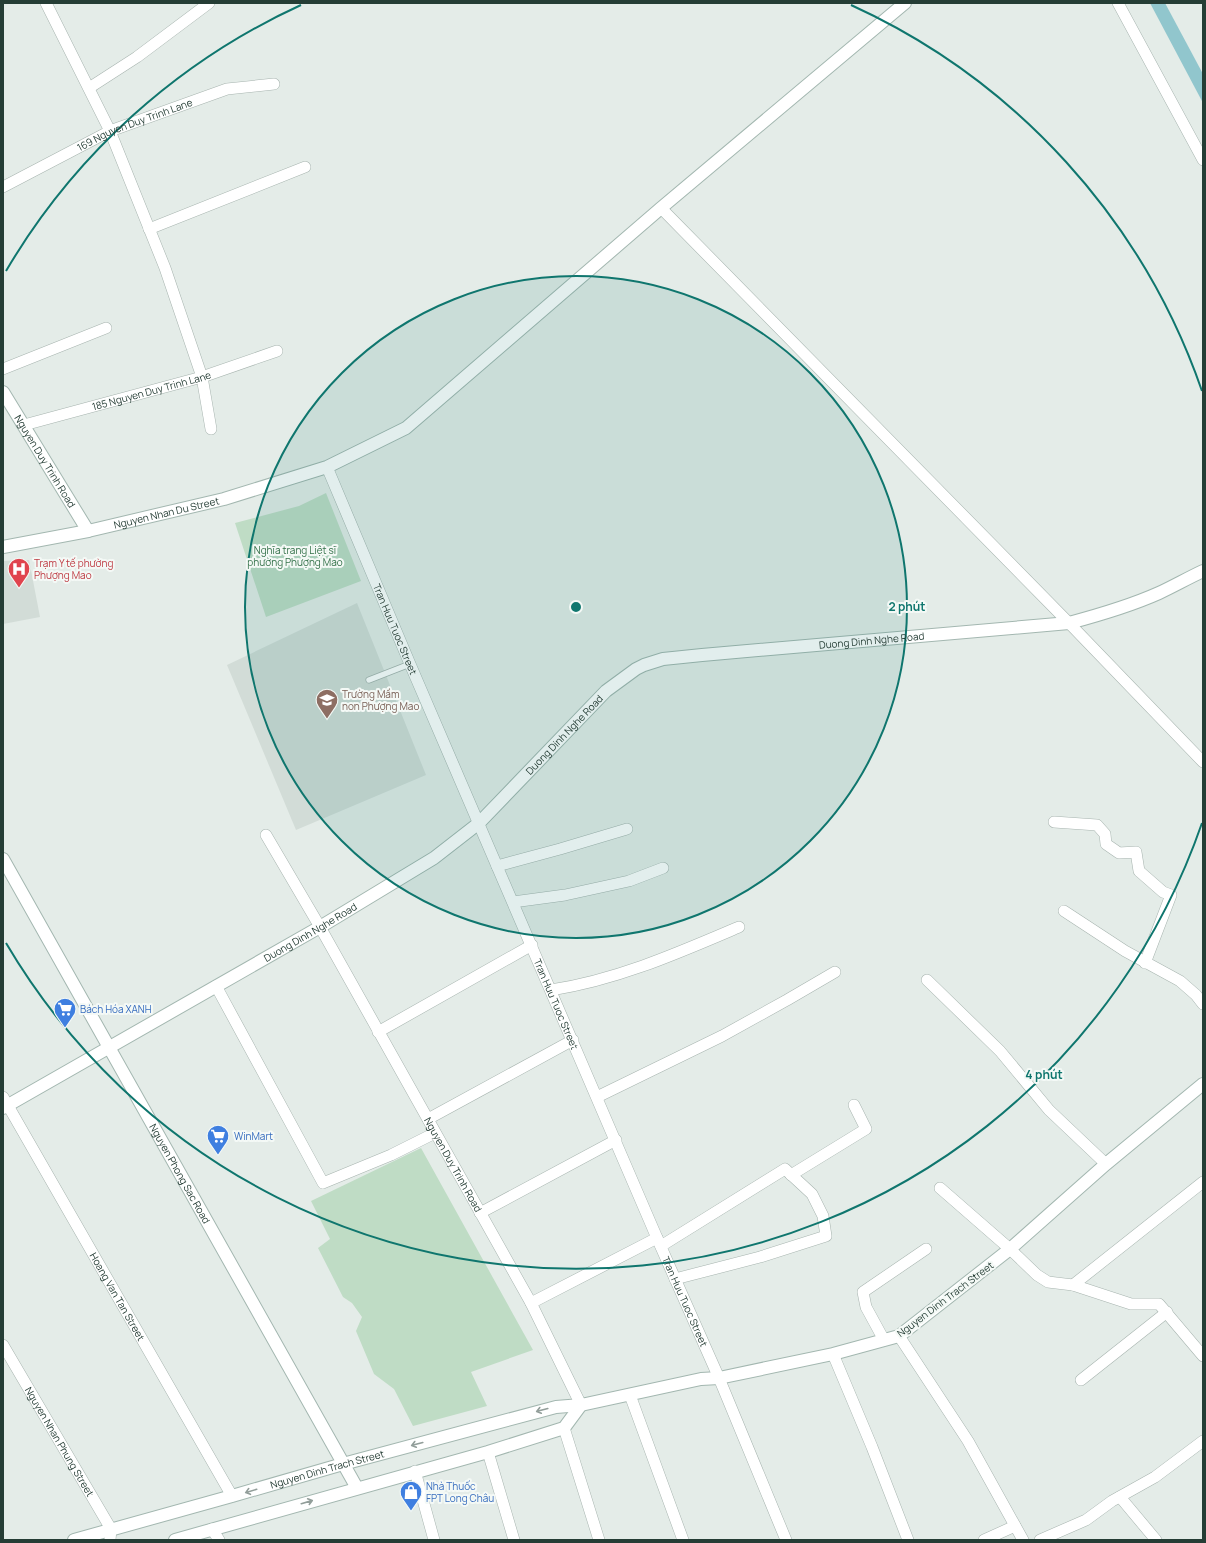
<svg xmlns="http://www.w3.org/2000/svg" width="1206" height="1543" font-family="Manrope,sans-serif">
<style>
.built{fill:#d2dcd7}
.green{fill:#bfdcc5}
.water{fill:#91c6cd}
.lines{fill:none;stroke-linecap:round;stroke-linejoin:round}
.lane-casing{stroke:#a7b4af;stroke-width:7}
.street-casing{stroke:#a7b4af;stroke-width:12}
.secondary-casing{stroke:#a3b7b0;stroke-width:14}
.lane{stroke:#fff;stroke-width:5.5}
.street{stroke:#fff;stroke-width:11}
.secondary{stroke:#fff;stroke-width:12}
.oneway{stroke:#929e9a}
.ring{fill:none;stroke:#0f766e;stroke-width:2}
.labels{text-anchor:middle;stroke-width:4;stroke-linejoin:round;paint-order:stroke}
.street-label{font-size:10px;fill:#253d35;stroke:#f4f9f6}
.park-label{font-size:10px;fill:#327048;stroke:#f4f9f6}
.health-label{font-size:10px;fill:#be3a42;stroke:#f4f9f6;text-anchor:start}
.education-label{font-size:10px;fill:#785e54;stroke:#f4f9f6;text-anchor:start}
.shop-label{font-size:10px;fill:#366cbe;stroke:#f4f9f6;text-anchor:start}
.centre{fill:#0f766e;stroke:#f4f9f6;stroke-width:2}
.ring-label{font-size:12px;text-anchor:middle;font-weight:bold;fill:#0f766e;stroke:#f4f9f6;stroke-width:4;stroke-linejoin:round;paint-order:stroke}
</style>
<rect width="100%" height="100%" fill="#e4ece8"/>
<path class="built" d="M29,560L40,617L3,624V561Z
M357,603L426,775L296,830L227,665Z"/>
<path class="green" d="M326,493L361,581L266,617L235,523L299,506Z
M421,1148L533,1350L471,1372L487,1406L413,1426L394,1389L374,1374L356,1331L362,1317L352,1303L343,1297L318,1248L330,1239L311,1201Z"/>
<path class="water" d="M1150,3H1165L1203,74V103Z"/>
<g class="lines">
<g class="lane-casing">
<path id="lane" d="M369,680L410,664"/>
</g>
<g class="street-casing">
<g id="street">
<path d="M46,3L110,131L165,268L202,377L211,429"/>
<path d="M1118,3L1203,160"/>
<path d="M89,88L137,57L209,3"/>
<path id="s1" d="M3,187L110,131L227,89L274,84"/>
<path d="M661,208L1069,623L1203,762"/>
<path d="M149,229L305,167"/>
<path d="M3,369L106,328"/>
<path id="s2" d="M24,425L202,377L277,351"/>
<path id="s3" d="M327,467L410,664L657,1238L719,1378L786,1540"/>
<path d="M1054,822L1097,825L1105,834L1106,844L1119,853L1136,852L1139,871L1163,892L1171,895L1145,963"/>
<path id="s4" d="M266,835L320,927L531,1303L581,1405"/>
<path d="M497,866L560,849L627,829"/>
<path d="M513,902L565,895L629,881L663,868"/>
<path d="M1064,911L1125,951L1180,981L1196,995L1203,1004"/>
<path d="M927,980L1000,1051L1049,1110L1106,1164"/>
<path d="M216,986L323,1183L391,1155L435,1133"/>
<path d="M551,990C617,980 678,953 739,927"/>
<path d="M378,1032L532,945"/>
<path id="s5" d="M3,1097L232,1496"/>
<path d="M597,1097L722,1036L787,1000L835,972"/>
<path d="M428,1119L573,1040"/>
<path d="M791,1175L866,1129L854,1105"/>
<path d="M940,1188L1010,1249L1037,1275L1048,1282L1073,1285L1131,1304H1159L1203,1356"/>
<path d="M480,1213L616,1140"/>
<path d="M661,1246L785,1169L812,1194L823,1216L826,1236L760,1257L675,1279"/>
<path d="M1073,1285L1203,1182"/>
<path d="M531,1303L657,1238"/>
<path d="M899,1336L968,1441L1023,1540"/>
<path d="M884,1340L866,1307L863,1292L926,1249"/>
<path id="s6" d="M3,1345L111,1529L110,1540"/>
<path d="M833,1354L872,1447L908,1540"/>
<path d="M1081,1380L1167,1312"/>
<path d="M630,1395L683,1540"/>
<path d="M564,1428L599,1540"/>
<path d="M488,1452L514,1540"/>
<path d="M415,1471L434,1540"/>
<path d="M1120,1497L1156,1540"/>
<path d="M212,1529L219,1540"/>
<path d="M984,1540L1015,1526"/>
<path d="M1040,1540L1086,1520L1112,1501L1155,1477L1203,1441"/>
</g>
</g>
<g class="secondary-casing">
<g id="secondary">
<path id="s7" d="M3,392L88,531"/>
<path id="s8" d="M3,547L88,531L224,499L327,467L406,428L661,208L905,3"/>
<path id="s9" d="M3,859L357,1488"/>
<path id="s10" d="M3,1108L320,927L434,858L479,823L606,691L636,669L644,665L663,659L702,655L1069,623C1099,615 1130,606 1159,593C1174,586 1188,578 1203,571"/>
<path id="s11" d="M74,1540L232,1496L343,1464L556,1407L581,1405L701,1379L719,1378L833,1354L899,1336L1010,1249L1106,1164L1203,1084"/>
<path d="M175,1540L488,1452L564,1428L581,1405"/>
</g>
</g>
<use href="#lane" class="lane"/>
<use href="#street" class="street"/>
<use href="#secondary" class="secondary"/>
</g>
<defs><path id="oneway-shaft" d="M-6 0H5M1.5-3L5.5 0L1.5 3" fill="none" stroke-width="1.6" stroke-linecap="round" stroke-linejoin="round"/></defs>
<g class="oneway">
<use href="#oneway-shaft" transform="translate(542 1410) rotate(165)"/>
<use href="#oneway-shaft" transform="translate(417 1444) rotate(165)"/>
<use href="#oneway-shaft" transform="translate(251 1491) rotate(163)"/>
<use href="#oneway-shaft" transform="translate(307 1502) rotate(-16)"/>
</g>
<circle cx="576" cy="607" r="331" fill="#0f766e" fill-opacity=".12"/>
<g class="ring">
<circle cx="576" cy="607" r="331"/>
<path d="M1202 823A662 662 0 0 1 6 943M6 271A662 662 0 0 1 301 5M851 5A662 662 0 0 1 1202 391"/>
</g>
<defs>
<g id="hospital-pin" transform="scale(1.15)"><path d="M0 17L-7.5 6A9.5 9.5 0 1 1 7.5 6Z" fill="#e0444e" stroke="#f4f9f6"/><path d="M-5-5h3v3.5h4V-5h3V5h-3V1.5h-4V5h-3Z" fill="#fff"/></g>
<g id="school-pin" transform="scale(1.15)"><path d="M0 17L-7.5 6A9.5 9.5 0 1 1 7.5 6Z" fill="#8d6e63" stroke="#f4f9f6"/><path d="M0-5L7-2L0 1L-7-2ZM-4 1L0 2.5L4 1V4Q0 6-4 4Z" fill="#fff"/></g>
<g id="supermarket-pin" transform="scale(1.15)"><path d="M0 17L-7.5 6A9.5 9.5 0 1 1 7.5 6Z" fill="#3f7fe0" stroke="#f4f9f6"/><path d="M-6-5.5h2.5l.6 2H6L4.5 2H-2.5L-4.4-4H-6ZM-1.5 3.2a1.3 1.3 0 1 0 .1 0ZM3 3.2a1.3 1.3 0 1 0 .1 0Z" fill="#fff"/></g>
<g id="shop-pin" transform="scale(1.15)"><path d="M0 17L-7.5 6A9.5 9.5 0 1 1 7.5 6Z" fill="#3f7fe0" stroke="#f4f9f6"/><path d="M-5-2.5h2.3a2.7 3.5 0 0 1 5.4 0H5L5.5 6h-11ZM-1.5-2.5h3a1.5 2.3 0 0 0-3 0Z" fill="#fff"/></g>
</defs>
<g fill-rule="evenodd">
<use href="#hospital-pin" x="19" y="569"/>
<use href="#school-pin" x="327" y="700"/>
<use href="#supermarket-pin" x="65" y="1009"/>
<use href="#supermarket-pin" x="218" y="1136"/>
<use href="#shop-pin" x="411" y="1492"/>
</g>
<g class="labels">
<g class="street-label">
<text dy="4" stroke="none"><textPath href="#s1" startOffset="146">169 Nguyen Duy Trinh Lane</textPath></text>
<text dy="4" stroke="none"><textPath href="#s2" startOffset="132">185 Nguyen Duy Trinh Lane</textPath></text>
<text dy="4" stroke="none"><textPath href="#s7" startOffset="81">Nguyen Duy Trinh Road</textPath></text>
<text dy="4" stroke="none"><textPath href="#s8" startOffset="167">Nguyen Nhan Du Street</textPath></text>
<text dy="4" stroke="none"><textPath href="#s3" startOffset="176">Tran Huu Tuoc Street</textPath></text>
<text dy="4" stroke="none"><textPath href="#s10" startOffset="1014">Duong Dinh Nghe Road</textPath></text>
<text dy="4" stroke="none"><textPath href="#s10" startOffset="678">Duong Dinh Nghe Road</textPath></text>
<text dy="4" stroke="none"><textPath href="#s10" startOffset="354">Duong Dinh Nghe Road</textPath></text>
<text dy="4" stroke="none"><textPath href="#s3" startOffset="584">Tran Huu Tuoc Street</textPath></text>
<text dy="4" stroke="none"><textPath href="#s4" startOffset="379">Nguyen Duy Trinh Road</textPath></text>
<text dy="4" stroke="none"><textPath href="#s9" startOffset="361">Nguyen Phong Sac Road</textPath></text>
<text dy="4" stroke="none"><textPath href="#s5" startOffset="230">Hoang Van Tan Street</textPath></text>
<text transform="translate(945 1299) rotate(-37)" y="4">Nguyen Dinh Trach Street</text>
<text dy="4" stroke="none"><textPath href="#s3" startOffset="908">Tran Huu Tuoc Street</textPath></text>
<text dy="4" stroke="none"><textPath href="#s6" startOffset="112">Nguyen Nhan Phung Street</textPath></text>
<text dy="4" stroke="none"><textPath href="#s11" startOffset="263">Nguyen Dinh Trach Street</textPath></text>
</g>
<g class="park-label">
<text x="295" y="554">Nghĩa trang Liệt sĩ<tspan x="295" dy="12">phường Phượng Mao</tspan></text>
</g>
<g class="health-label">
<text x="34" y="567">Trạm Y tế phường<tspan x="34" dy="12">Phượng Mao</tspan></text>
</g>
<g class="education-label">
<text x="342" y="698">Trường Mầm<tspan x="342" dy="12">non Phượng Mao</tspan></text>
</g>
<g class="shop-label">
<text x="80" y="1013">Bách Hóa XANH</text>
<text x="234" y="1140">WinMart</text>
<text x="426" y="1490">Nhà Thuốc<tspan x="426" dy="12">FPT Long Châu</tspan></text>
</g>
</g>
<circle cx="576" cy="607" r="6" class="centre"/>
<g class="ring-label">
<text x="907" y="611">2 phút</text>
<text x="1044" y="1079">4 phút</text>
</g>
<rect width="1206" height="1543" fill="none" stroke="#253d35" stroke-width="8"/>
</svg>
